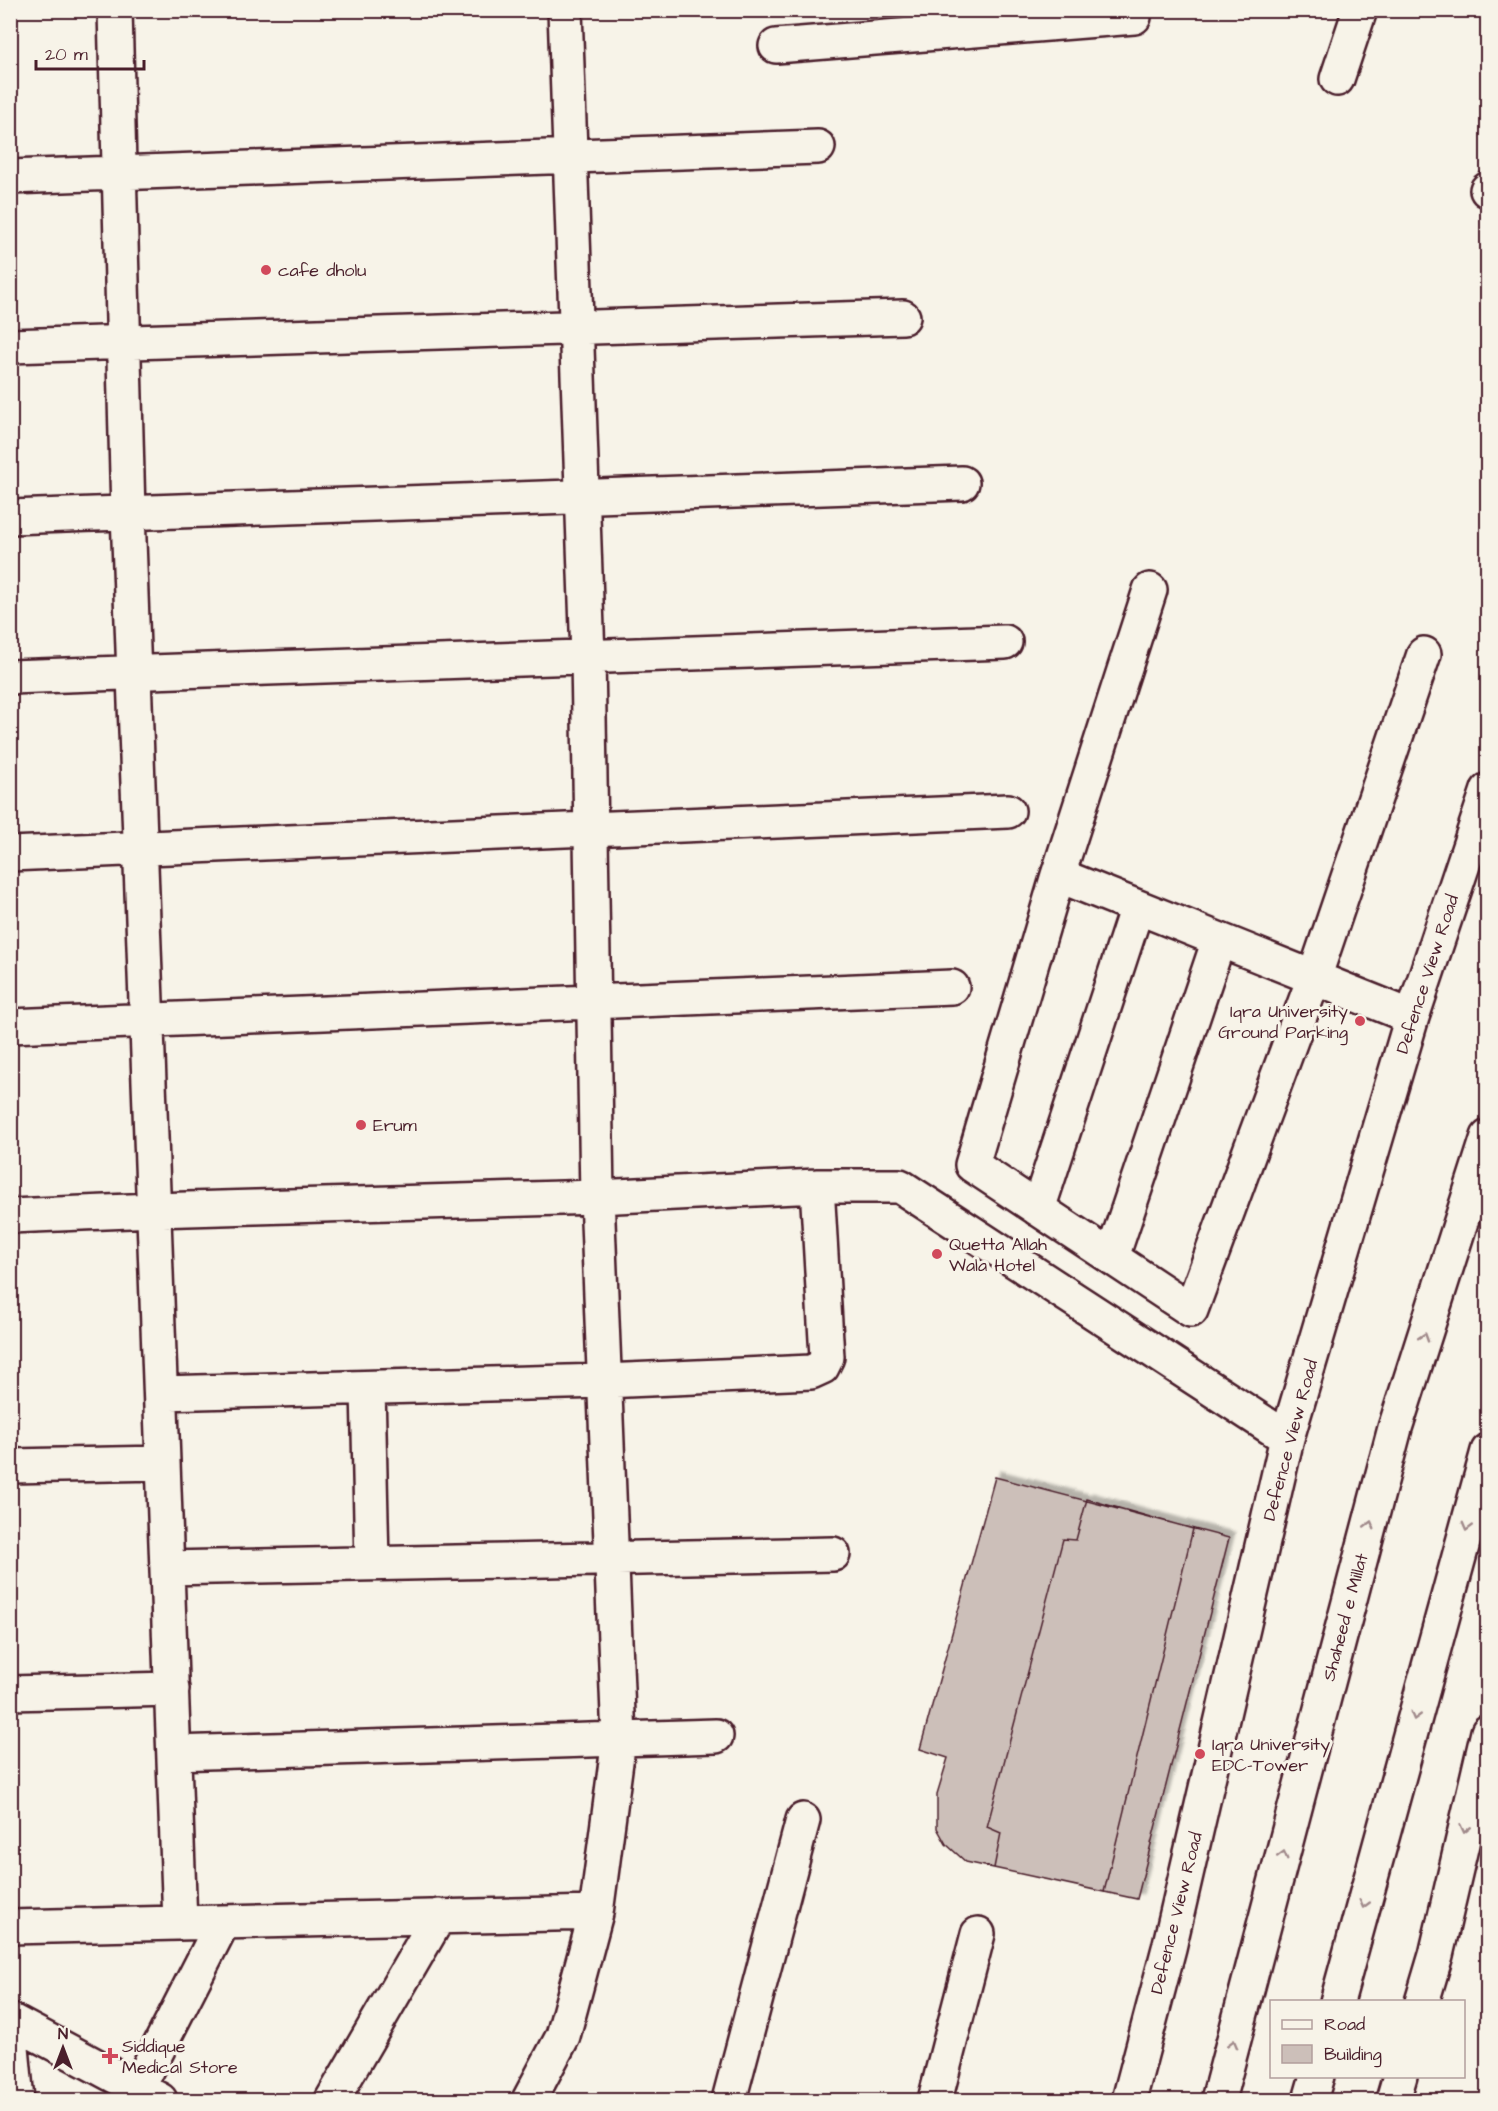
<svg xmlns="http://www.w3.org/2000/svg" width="1498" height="2111" font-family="'Architects Daughter',sans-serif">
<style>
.building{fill:#ccbfb9;stroke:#4a1f2b;stroke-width:1.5;filter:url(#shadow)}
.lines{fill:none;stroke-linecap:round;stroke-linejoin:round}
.minor-casing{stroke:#4a1f2b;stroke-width:38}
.major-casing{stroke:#4a1f2b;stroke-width:38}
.minor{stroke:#f7f3e8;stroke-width:33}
.major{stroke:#f7f3e8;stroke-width:33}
.oneway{stroke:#a0898a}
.poi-dot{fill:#d1495b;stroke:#f7f3e8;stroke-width:2}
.labels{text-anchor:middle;stroke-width:6;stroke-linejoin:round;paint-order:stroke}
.poi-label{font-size:18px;fill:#4a1f2b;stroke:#f7f3e8;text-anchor:start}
.street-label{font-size:18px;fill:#4a1f2b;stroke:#f7f3e8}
</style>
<defs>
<filter id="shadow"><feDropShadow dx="5.5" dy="-5.5" stdDeviation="1.5" flood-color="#0004"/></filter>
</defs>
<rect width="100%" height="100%" fill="#f7f3e8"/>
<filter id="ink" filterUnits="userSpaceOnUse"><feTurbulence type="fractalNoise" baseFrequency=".0167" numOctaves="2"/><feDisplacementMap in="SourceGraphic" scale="12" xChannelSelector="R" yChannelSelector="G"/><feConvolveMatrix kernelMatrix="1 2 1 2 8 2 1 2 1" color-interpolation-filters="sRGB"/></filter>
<g filter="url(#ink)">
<path class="building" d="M995,1477L1229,1538L1137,1899L966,1862L946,1844L937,1828V1794L948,1758L920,1749Z
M1087,1499L1193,1529L1104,1892L994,1868L1001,1833L987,1827L1063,1539L1076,1540Z"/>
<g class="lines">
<g class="minor-casing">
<path id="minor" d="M115,10L128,513L180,1923
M776,46L1134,17
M1337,79L1360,10
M10,177L818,147
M1487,190L1488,189
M10,346L903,317
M10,517L962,483
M1150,590L1058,875L972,1165L1191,1310L1314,978L1424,654
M10,677L1005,642
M10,854L1008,811
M1058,875L1412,1017
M10,1026L952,987
M1038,1209L1137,907
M10,1216L154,1210L597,1197L817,1186H900L1287,1438
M1112,1257L1219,940
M368,1388L372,1563
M161,1393L604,1381L811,1372L822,1367L827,1357L817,1186
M10,1466L163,1463
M167,1568L833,1554
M10,1693L172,1689
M174,1753L716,1736
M10,1927L596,1913
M1422,2002L1436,1955L1488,1732
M10,2020L160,2100
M10,2027L17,2100
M138,2088L223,1922
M332,2100L439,1916
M529,2100L563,2036L596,1913L619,1739L597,1197L588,657L565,10
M729,2100L803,1820
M935,2100L978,1934
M1129,2100L1169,1948L1287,1438L1412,1017L1488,790
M1393,2100L1400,2076"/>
</g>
<g class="major-casing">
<path id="major" d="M1337,2002L1488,1451
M1218,2100L1395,1428L1488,1137
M1310,2100L1317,2076"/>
</g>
<use href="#minor" class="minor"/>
<use href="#major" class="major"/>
</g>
<defs><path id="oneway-chevron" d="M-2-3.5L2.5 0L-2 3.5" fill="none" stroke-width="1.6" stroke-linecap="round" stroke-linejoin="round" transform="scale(1.5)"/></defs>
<g class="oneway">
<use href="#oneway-chevron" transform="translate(1424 1337) rotate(-72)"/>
<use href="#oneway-chevron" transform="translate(1370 1525) rotate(-75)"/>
<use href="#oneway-chevron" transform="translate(1467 1527) rotate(105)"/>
<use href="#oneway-chevron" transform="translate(1415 1716) rotate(105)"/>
<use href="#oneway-chevron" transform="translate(1465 1829) rotate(103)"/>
<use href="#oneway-chevron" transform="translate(1283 1855) rotate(-75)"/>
<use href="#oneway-chevron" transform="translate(1364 1904) rotate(105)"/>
<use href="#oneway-chevron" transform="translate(1233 2044) rotate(-75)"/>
</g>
</g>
<g class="poi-dot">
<circle cx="266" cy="270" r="6"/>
<circle cx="1360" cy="1021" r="6"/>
<circle cx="361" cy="1125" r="6"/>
<circle cx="937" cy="1254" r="6"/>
<circle cx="1200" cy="1754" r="6"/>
<path d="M107 2047h6v6h6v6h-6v6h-6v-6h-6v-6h6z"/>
</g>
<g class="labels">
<g class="poi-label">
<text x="278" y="276">cafe dholu</text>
<text x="1348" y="1017" text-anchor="end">Iqra University<tspan x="1348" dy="21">Ground Parking</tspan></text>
<text x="373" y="1131">Erum</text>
<text x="949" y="1250">Quetta Allah<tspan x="949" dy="21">Wala Hotel</tspan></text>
<text x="1212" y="1750">Iqra University<tspan x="1212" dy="21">EDC-Tower</tspan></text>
<text x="122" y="2052">Siddique<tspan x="122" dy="21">Medical Store</tspan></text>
</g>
<g class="street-label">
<text transform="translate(1427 974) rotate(-72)" y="6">Defence View Road</text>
<text transform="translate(1290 1440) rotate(-75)" y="6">Defence View Road</text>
<text transform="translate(1345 1617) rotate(-75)" y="6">Shaheed e Millat</text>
<text transform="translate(1176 1913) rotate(-76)" y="6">Defence View Road</text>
</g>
</g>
<rect width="1498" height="2111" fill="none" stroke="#f7f3e8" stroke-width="36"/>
<rect x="18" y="18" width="1462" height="2075" fill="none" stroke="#4a1f2b" stroke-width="2" filter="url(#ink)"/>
<rect x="1270" y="2000" width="195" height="78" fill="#f7f3e8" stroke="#b29e9c" stroke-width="1.5"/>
<rect x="1282" y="2020" width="30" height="9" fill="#f7f3e8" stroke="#b29e9c" stroke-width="1.5"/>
<text x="1324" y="2030" font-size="18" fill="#4a1f2b">Road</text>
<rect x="1282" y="2045" width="30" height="18" fill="#ccbfb9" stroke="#b29e9c" stroke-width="1.5"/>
<text x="1324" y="2060" font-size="18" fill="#4a1f2b">Building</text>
<g transform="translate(63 2048)" stroke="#f7f3e8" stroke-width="4.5" paint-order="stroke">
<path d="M0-4.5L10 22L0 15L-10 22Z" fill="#4a1f2b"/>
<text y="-9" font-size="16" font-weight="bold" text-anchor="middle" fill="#4a1f2b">N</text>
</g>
<path d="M36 60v9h108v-9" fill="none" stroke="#4a1f2b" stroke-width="3"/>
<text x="45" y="60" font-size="18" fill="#4a1f2b" stroke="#f7f3e8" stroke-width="4.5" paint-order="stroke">20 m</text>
</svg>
